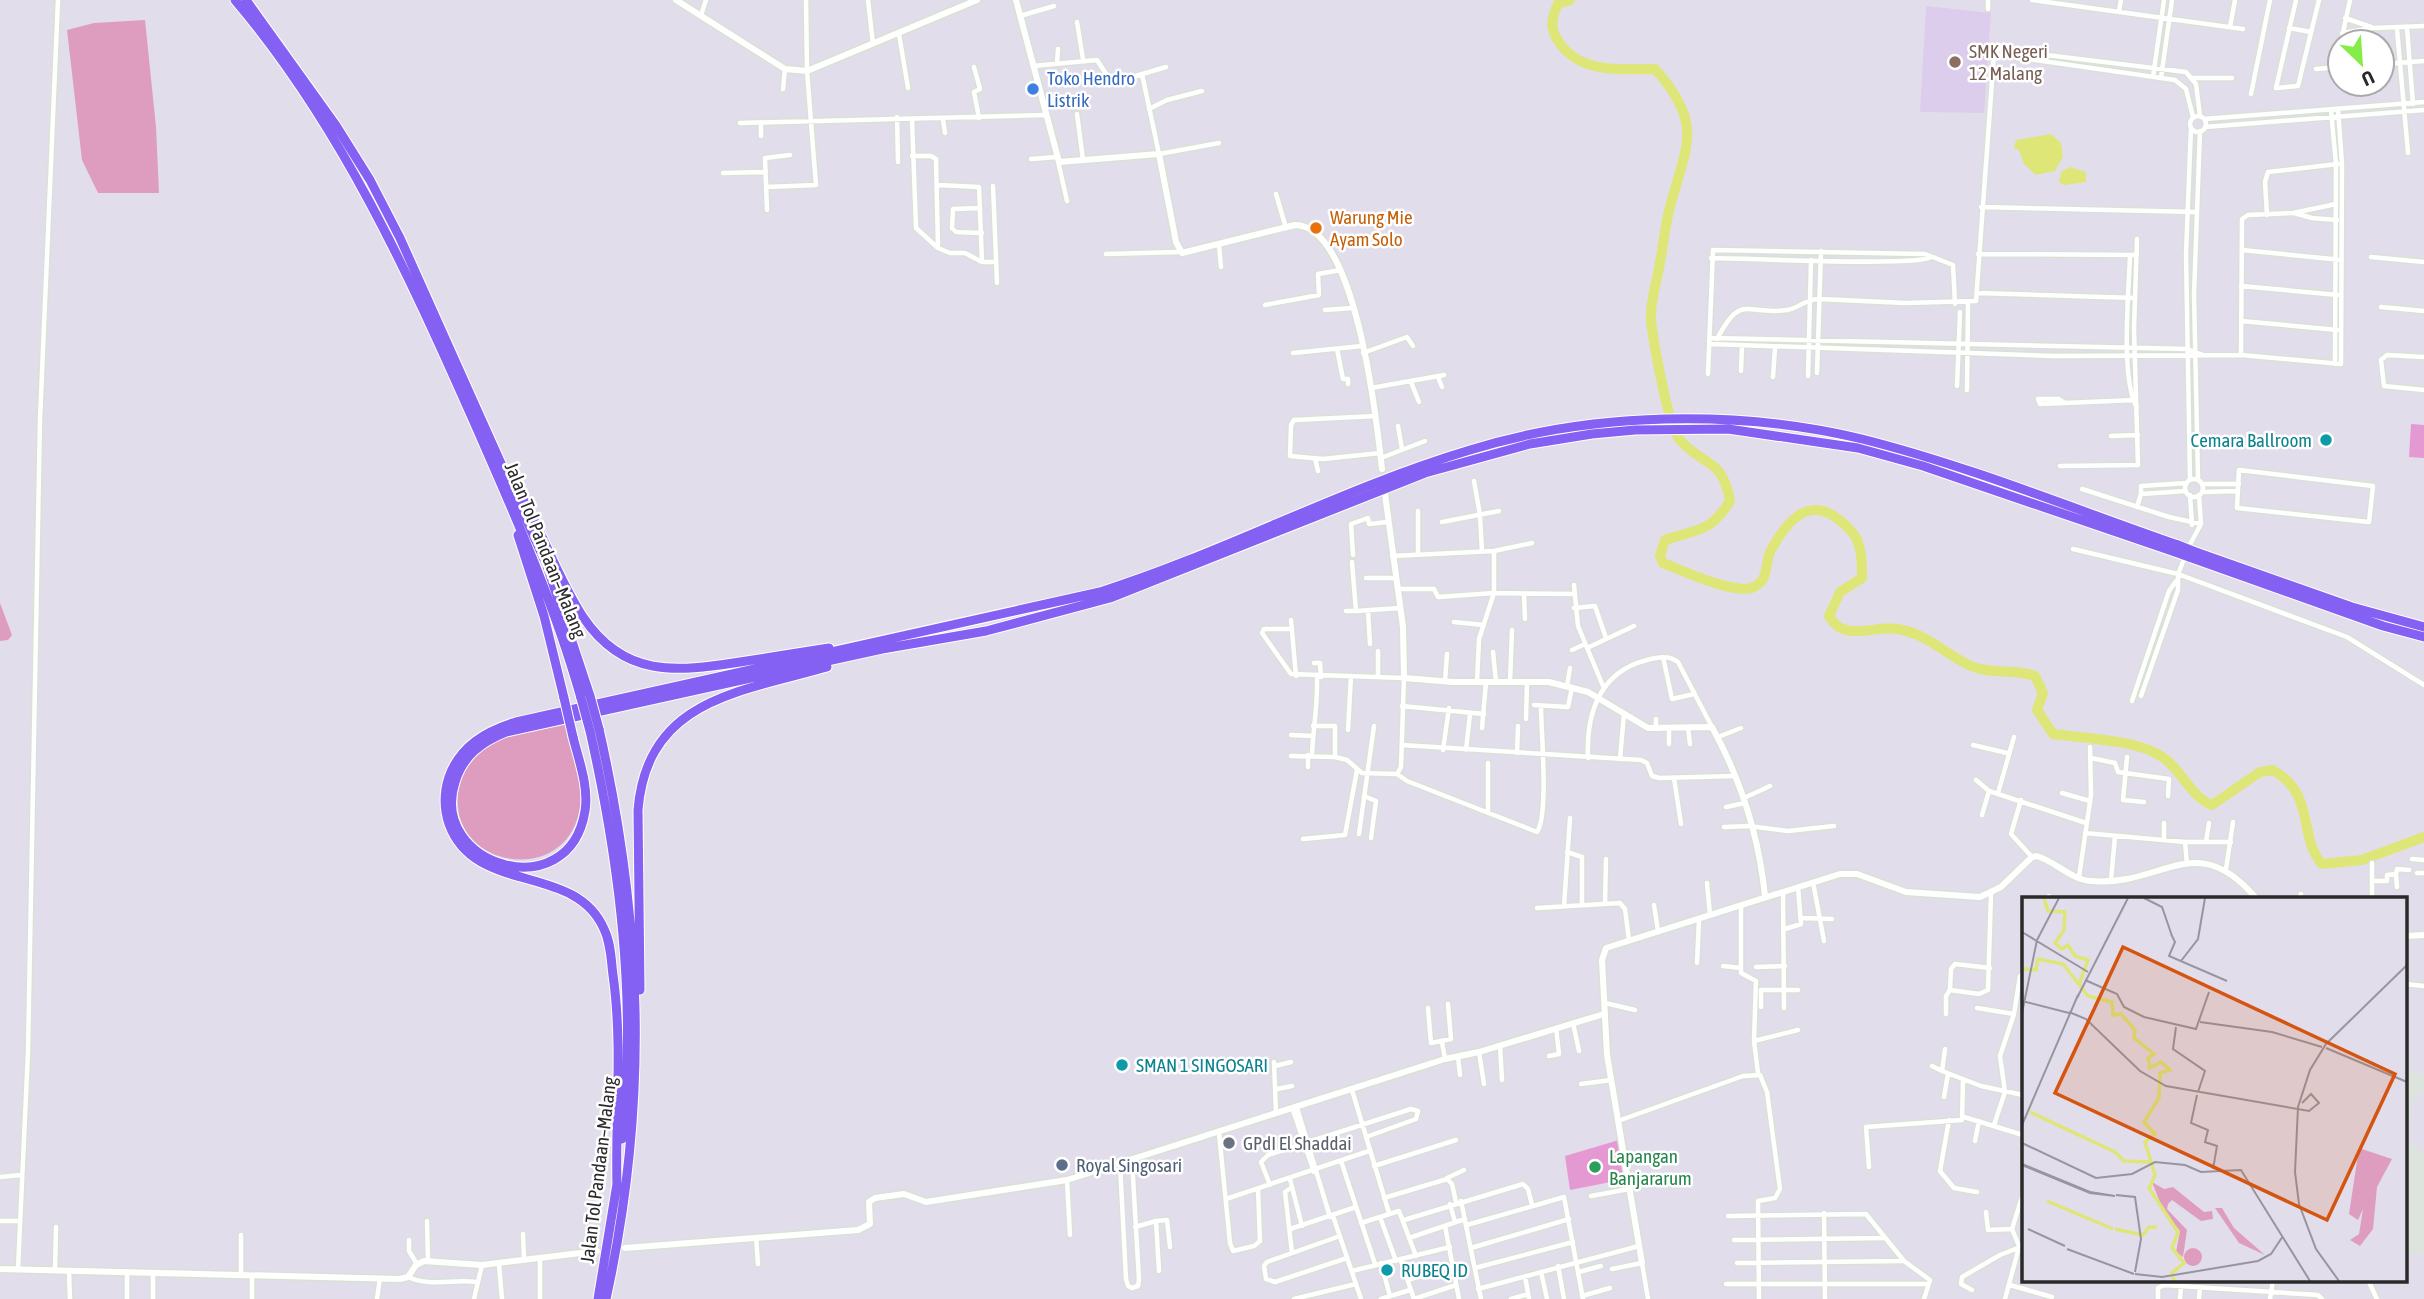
<svg xmlns="http://www.w3.org/2000/svg" width="2424" height="1299" font-family="'Asap Condensed',sans-serif">
<style>
.industrial{fill:#dde4de}
.education{fill:#dccdec}
.green{fill:#de9dbf}
.pitch{fill:#e599d3}
.water{fill:#dee677}
.lines{fill:none;stroke-linecap:round;stroke-linejoin:round}
.river{stroke:#dee677;stroke-width:10}
.tertiary-tunnel{stroke:#bdb9c4;stroke-width:6;stroke-dasharray:6 3;stroke-linecap:butt}
.minor-casing{stroke:#d8e2d2;stroke-width:7}
.tertiary-casing{stroke:#d8e2d2;stroke-width:9}
.motorway-casing{stroke:#fff;stroke-width:11}
.minor{stroke:#fff;stroke-width:4.5}
.tertiary{stroke:#fff;stroke-width:6}
.motorway{stroke:#8460f3;stroke-width:9}
.motorway-bridge-casing{stroke:#fff;stroke-width:11;stroke-linecap:butt}
.motorway-bridge{stroke:#8460f3;stroke-width:9}
.education-dot{fill:#8d6e63;stroke:#fff;stroke-width:2.5}
.shop-dot{fill:#3f7fe0;stroke:#fff;stroke-width:2.5}
.food-dot{fill:#e8710a;stroke:#fff;stroke-width:2.5}
.culture-dot{fill:#0f9aa8;stroke:#fff;stroke-width:2.5}
.worship-dot{fill:#6b7280;stroke:#fff;stroke-width:2.5}
.service-dot{fill:#5c6f8a;stroke:#fff;stroke-width:2.5}
.leisure-dot{fill:#2e9e5b;stroke:#fff;stroke-width:2.5}
.labels{text-anchor:middle;stroke-width:5;stroke-linejoin:round;paint-order:stroke}
.education-label{font-size:19px;fill:#785e54;stroke:#fff;text-anchor:start}
.shop-label{font-size:19px;fill:#366cbe;stroke:#fff;text-anchor:start}
.food-label{font-size:19px;fill:#c56008;stroke:#fff;text-anchor:start}
.culture-label{font-size:19px;fill:#0d838f;stroke:#fff;text-anchor:start}
.street-label{font-size:19px;fill:#2a2a2a;stroke:#fff}
.worship-label{font-size:19px;fill:#5b616d;stroke:#fff;text-anchor:start}
.leisure-label{font-size:19px;fill:#27864d;stroke:#fff;text-anchor:start}
.service-label{font-size:19px;fill:#4e5e75;stroke:#fff;text-anchor:start}
.inset-river{fill:none;stroke:#dee677;stroke-width:3.5}
.inset-road{fill:none;stroke:#98959e;stroke-width:2}
.view{fill:#d5540f;fill-opacity:0.15;stroke:#d5540f;stroke-width:3.5}
.inset-edge{fill:none;stroke:#2a2a2a;stroke-width:3.5}
</style>
<rect width="100%" height="100%" fill="#e2ddeb"/>
<path class="industrial" d="M2409,1069L2424,1075V1091L2414,1098L2406,1138L2424,1154V1254L2405,1252V1074Z"/>
<path class="education" d="M1926,6L1991,13L1984,113L1920,112Z"/>
<path class="green" d="M145,20L156,127L159,193H98L82,160L67,30L94,23Z
M0,603L12,635L8,640L0,641Z
M565,724C573,749 584,780 580,807C568,890 443,868 459,787C463,766 478,750 498,741C518,731 544,729 565,724Z"/>
<path class="pitch" d="M2411,424L2424,425V458L2409,457Z
M1619,1140L1626,1179L1570,1190L1565,1156Z"/>
<path class="water" d="M2051,134L2061,143L2063,157L2055,171L2036,175L2024,164L2019,150L2014,148L2016,140Z
M2070,167L2086,172V182L2064,185L2059,182L2061,172Z"/>
<g class="lines">
<path class="river" d="M1570,0L1558,4C1550,20 1550,31 1561,45C1583,74 1623,69 1655,69C1708,128 1683,150 1668,215C1664,234 1662,254 1658,273C1655,288 1650,304 1651,320C1653,340 1668,425 1679,439C1703,467 1722,456 1730,501C1710,533 1697,529 1665,540L1660,556L1663,563C1683,571 1737,596 1754,587C1770,579 1764,563 1771,550C1793,510 1817,493 1852,532C1862,543 1862,563 1862,578L1840,592L1829,616C1844,643 1873,625 1898,629C1930,635 1944,654 1971,666C1991,675 2015,668 2035,676L2043,693L2037,710L2053,734C2082,738 2137,740 2161,756C2182,769 2189,796 2212,805L2260,772L2273,770C2317,796 2297,835 2322,864L2362,860L2424,837"/>
<path class="tertiary-tunnel" d="M597,1251L625,1248"/>
<g class="minor-casing">
<path id="minor" d="M868,0L873,44
M2032,0L2243,29
M2296,0L2276,88L2298,86L2319,0
M1988,9V0
M2119,11L2121,0
M701,15L706,0
M1020,16L1054,6
M2345,18L2371,27
M1077,22L1083,59
M2230,27L2235,0
M2289,28L2311,32
M2407,28L2413,104
M2397,29L2408,153
M2342,33L2373,28L2424,26
M899,34L908,88
M2341,42L2350,0
M1994,54L2175,80L2186,89L2193,117
M1057,63L1058,49
M2382,64L2424,61
M1033,66L1097,60L1112,83L1166,67
M974,67L980,89L974,92L979,118
M2316,69L2340,67
M1142,74L1159,154L1219,143
M2153,77L2164,0
M2161,78L2172,0
M2194,78H2232
M783,89L785,69
M2251,94L2270,0
M1149,109L1167,100L1202,91
M2331,110L2336,164L2335,364
M1077,114L1083,160
M2190 124a8 8 0 1 1 16 0a8 8 0 1 1-16 0Z
M897,117L898,162
M912,119L916,228L938,248L950,253H965L982,262H995
M2204,119L2424,102
M943,120L945,133
M761,122V136
M740,123L1046,115
M2205,127L2424,110
M912,156H931L936,159L938,248
M1031,159L1057,157
M1058,161L1067,201
M723,173L766,172
M938,185L979,187L982,262
M993,186L997,283
M766,187L816,185L807,71L806,0
M1276,194L1286,228
M1981,207L2197,212
M980,208L953,209L952,228L956,232L982,233
M767,210L765,158L790,155
M2294,213L2312,218L2337,220
M2267,215L2265,182L2268,172L2338,164
M1219,245L1221,267
M2242,250L2342,260
M1106,254L1180,252
M1978,254L2137,255
M2130,255C2129,291 2120,378 2137,408
M2371,257L2424,262
M1711,258C1740,258 1918,267 1931,257
M2241,286L2338,295
M1978,293L2135,298
M1265,305L1319,295L1318,274L1341,270
M2381,307L2424,311
M1325,310L1353,308
M2241,321L2338,330
M1710,338L2187,349L2203,355
M1717,339C1742,292 1745,316 1787,310C1799,308 1806,299 1819,299L1905,303L1976,301L1994,54L1998,49L2186,72L2196,84L2200,116
M1710,344L2054,356L2241,355L2341,364L2342,164L2338,109
M1337,349L1343,379H1348V384
M1293,353L1362,346
M1363,353L1407,337L1413,346
M2241,355L2242,219L2248,215L2293,213L2336,204
M2424,357L2387,355L2381,360L2384,386L2424,390
M1741,371L1742,346
M1817,373L1821,251
M1708,374L1713,250L1925,254L1953,265L1955,304
M1808,376L1811,260
M1438,377L1442,387
M1773,377L1775,348
M1411,382L1419,402
M1957,386L1960,312
M1371,388L1444,375
M1967,390L1968,304
M2065,403L2059,399H2038L2040,404L2136,400
M1376,416L1294,420L1291,425L1290,456L1323,459L1380,453
M1398,426L1402,449
M2111,436L2138,435
M1315,458L1318,471
M1381,458L1425,441
M2060,466L2138,465L2134,329L2137,239
M2239,470L2373,486L2369,522L2237,508Z
M2185 488a9 9 0 1 1 18 0a9 9 0 1 1-18 0Z
M2198,479L2194,294L2200,131
M2190,480L2186,254L2191,127
M1474,481L1480,515L1482,552
M2203,484H2239
M2082,489L2169,517L2201,524
M2186,491L2141,494V486L2187,483
M2202,492L2238,491
M2190,495L2192,525
M2137,507L2141,494
M1442,522L1499,511
M2188,548L2201,524L2199,495
M2073,549L2178,574V590L2141,696
M1418,554V511
M1353,555L1351,524L1368,518L1369,524L1388,522
M1392,556L1494,551L1532,543
M2185,557L2178,574L2347,637L2424,685
M1352,562L1356,611L1400,608
M1366,578H1395
M1574,585L1578,626L1603,686
M1397,589H1434L1438,597L1494,593L1573,594
M1524,595L1525,619
M1574,608L1595,606L1606,638
M1346,611H1356
M1368,611L1370,644
M1291,620L1296,676
M1454,622L1484,625
M1291,629H1264L1262,633L1291,674L1404,678L1401,767L1397,774L1362,773L1347,760L1335,757L1291,756
M1587,648L1634,626
M1572,650L1585,644
M1378,651V676
M1493,652L1496,682
M1663,657L1672,699L1694,694
M1314,663H1320L1321,677
M1445,681L1447,654
M1477,682L1479,639L1494,593V551
M1510,682L1512,630
M1567,686L1570,668
M2132,701L2169,591L2176,581
M1534,705L1568,707L1572,687
M1402,706L1484,714
M1526,719L1527,682
M1313,726H1335V757
M1482,728L1486,682
M1688,728L1690,744
M1656,729V719
M1669,729V744
M1348,730L1351,676
M1291,735L1313,736
M1718,737L1741,728
M1402,745L1641,760L1647,763L1652,776L1659,778L1735,776
M1973,745L2007,753
M1443,750L1449,708
M1466,750L1470,714
M1517,753L1518,726
M1308,755V767
M1312,755C1313,729 1318,704 1317,677
M2127,757L2123,800L2144,802
M1588,758C1586,714 1599,672 1647,660C1658,657 1669,655 1678,662L1712,727
M2091,758L2115,763L2118,772L2169,779L2168,796
M1620,759L1624,714
M1397,774L1407,781L1537,832C1549,815 1541,731 1541,706
M1674,778L1681,824
M1976,780L1989,791L2086,823
M1998,793L2014,737
M2062,793L2090,801
M1364,796L1376,801L1371,838
M1744,798L1770,786
M2021,800L2011,834L2032,857
M1726,807L1745,803
M1488,813V763
M1982,815L1989,791
M2164,823V839
M1724,827L1749,826L1788,831L1834,826
M2085,833L2185,842H2231
M1359,834L1374,726
M1303,839L1345,835L1357,770
M2185,842L2187,864
M2206,842L2209,823
M1567,852L1582,857V905
M2412,859L2424,860
M2372,863V898
M2226,869L2233,822
M2417,873H2424
M2396,874L2397,887
M2079,877L2091,795L2090,747
M2111,880L2115,836
M2373,881H2387V875L2396,874L2397,869L2409,870
M1813,882L1824,941
M1707,883L1710,914
M1783,892L1784,1008
M2049,898V896
M2299,898L2301,894
M1605,903L1606,859
M1654,905L1658,931
M1741,905V973L1756,981L1754,1041L1758,1073
M1564,906L1570,818
M1537,908L1620,903L1625,909L1629,940
M1801,918L1832,919
M1785,929L1801,924L1798,887
M1697,963L1699,919
M1723,966L1741,968
M1756,967L1785,966
M1990,968L1955,964L1951,969L1950,990L1979,994L1988,990L1991,894
M2405,984L2424,986
M1605,1003L1635,1010
M1761,1007V990H1798
M1428,1008L1431,1043L1451,1039L1448,1004
M1977,1008L2014,1014L2000,1056L2005,1092L1994,1125
M1946,1014V996L1950,990
M2014,1014L2020,976L2023,974
M1573,1023L1579,1051
M1754,1041L1798,1030
M1442,1042L1445,1059
M1500,1045L1502,1080
M1945,1049L1942,1071L1981,1086L2023,1095
M1479,1052L1484,1084
M1549,1056L1559,1054L1556,1028
M1458,1057L1460,1075
M1274,1062L1276,1113
M1275,1066L1291,1062
M1932,1066L1942,1071
M1581,1084L1611,1080
M1277,1089L1292,1086
M1352,1090L1389,1213
M1944,1097L1948,1074
M1297,1108L1330,1217
M1293,1110L1314,1172
M1964,1117L2023,1135
M1949,1120L1940,1171L1954,1188L1977,1192
M1618,1121L1743,1076L1760,1075L1767,1092L1780,1189L1775,1198L1758,1201L1759,1299
M1219,1133L1230,1243L1233,1251L1254,1246L1260,1241L1258,1189
M1975,1141L1979,1121
M1341,1161L1375,1264
M1120,1164L1126,1279L1128,1286L1132,1288L1138,1286L1139,1280L1132,1160
M1374,1166L1456,1140
M1869,1167L1866,1127L1962,1120L1963,1081
M0,1177L21,1175
M1447,1178L1464,1170
M1290,1179L1302,1226
M1067,1180L1070,1235
M1270,1185L1261,1162L1268,1155L1411,1109L1418,1111L1416,1119L1366,1137
M1291,1188L1285,1192L1292,1253
M1591,1196L1629,1189
M1384,1198L1447,1179L1452,1184L1456,1202
M1226,1199L1369,1151
M1461,1201L1481,1299
M1450,1204L1455,1222
M1986,1212L1988,1230L2012,1229
M1824,1213L1825,1299
M1333,1216L1361,1299
M1728,1216L1866,1214L1904,1261L1930,1280L1924,1299
M1380,1217L1396,1261
M1404,1220L1523,1184L1528,1189L1532,1205
M0,1221H20
M427,1221L428,1261
M1156,1221L1167,1220L1170,1247
M1361,1223L1399,1211L1416,1256
M1467,1225L1564,1197L1583,1299
M1445,1226L1459,1299
M1135,1227L1156,1221L1159,1271
M1290,1229L1356,1207
M523,1234L524,1260
M241,1235V1276
M1340,1236L1267,1262L1264,1266L1266,1279L1275,1282L1347,1258
M756,1237L758,1264
M1409,1238L1465,1219
M409,1240V1251L417,1264
M1734,1240L1884,1238
M2019,1246L2012,1229L2023,1194
M1471,1248L1569,1219
M540,1260V1299
M1401,1261L1414,1299
M1381,1263L1390,1296
M1737,1263L1903,1261
M499,1264L502,1299
M1558,1266L1564,1299
M1475,1268L1573,1242
M18,1269L28,1052L40,419L58,0
M1612,1269L1642,1263L1648,1299
M55,1270L56,1227
M69,1271L70,1299
M1352,1271L1450,1247
M1541,1272L1547,1299
M1579,1272L1601,1266
M153,1274V1299
M1525,1276L1529,1299
M408,1277C430,1287 453,1279 476,1282
M1408,1280L1453,1265
M2368,1280L2377,1299
M1726,1284H1928
M2010,1285L2052,1297
M1478,1289L1639,1246
M1972,1290L1961,1284L1962,1277L2000,1255L2023,1246
M1582,1296L1610,1288
M127,1299V1273
M252,1299V1276
M377,1299L380,1278
M474,1299L482,1265
M1294,1299L1356,1284
M1381,1299L1410,1290
M1414,1299L1456,1285
M1511,1299L1528,1294
M2005,1299L2019,1247
M2158,1299V1288L2164,1285L2318,1295L2322,1299
M2180,1299L2181,1286
M2199,1299L2200,1287
M2270,1299L2273,1280"/>
</g>
<g class="tertiary-casing">
<path id="tertiary" d="M676,0L785,69L807,71L977,0
M1016,0L1059,162L1159,154L1176,242L1182,253L1295,225C1356,225 1377,423 1382,469
M1385,494L1403,627L1404,678L1453,682H1549L1588,692L1648,728L1712,727C1741,780 1759,837 1765,896
M2405,936L2424,935
M625,1248L858,1230L870,1224L869,1202L875,1198L904,1194L926,1202L1067,1180L1445,1059L1479,1052L1604,1014
M1642,1263L1607,1055L1602,960L1606,948L1840,874H1857L1906,892L1980,897L2001,887L2032,857L2037,856C2056,862 2072,880 2091,881C2164,887 2195,827 2256,898
M0,1269L400,1279L408,1277L416,1265L424,1261L482,1265L597,1251"/>
</g>
<g class="motorway-casing">
<path id="motorway" d="M235,0C341,125 408,273 474,422C514,513 554,602 581,698
M246,0L335,124L370,180L400,238L547,566L590,696
M520,493C543,533 558,579 583,617C624,678 676,672 740,662C770,657 799,653 829,648
M518,535L544,616L564,698
M2193,551L2352,607L2424,627
M2189,557L2383,626L2424,637
M599,729C643,923 649,1104 606,1299
M590,731C620,865 637,1002 622,1139
M573,737C579,761 589,787 585,811C569,909 428,865 455,782C463,756 481,742 506,732L882,649L986,631L1110,598L1425,473L1530,444L1592,434L1635,430L1728,429L1858,448L1923,466L2175,552
M640,990L638,810C647,699 740,692 827,667
M617,1187C615,1117 623,1046 613,975C611,960 611,943 604,929C575,862 475,896 449,824C444,809 444,792 449,777C460,746 486,731 516,722L1100,592C1226,552 1343,488 1470,450C1592,412 1738,409 1862,439C1969,466 2074,509 2178,545
M598,1299L617,1184"/>
</g>
<use href="#minor" class="minor"/>
<use href="#tertiary" class="tertiary"/>
<use href="#motorway" class="motorway"/>
<g class="motorway-bridge-casing">
<path id="motorway-bridge" d="M2178,545L2193,551
M2175,552L2189,557
M590,696L599,729
M564,698L573,737
M581,698L590,731"/>
</g>
<use href="#motorway-bridge" class="motorway-bridge"/>
</g>
<circle class="education-dot" cx="1955" cy="62" r="7"/>
<circle class="shop-dot" cx="1033" cy="89" r="7"/>
<circle class="food-dot" cx="1316" cy="228" r="7"/>
<g class="culture-dot">
<circle cx="2326" cy="440" r="7"/>
<circle cx="1122" cy="1065" r="7"/>
<circle cx="1387" cy="1270" r="7"/>
</g>
<circle class="worship-dot" cx="1229" cy="1143" r="7"/>
<circle class="service-dot" cx="1062" cy="1165" r="7"/>
<circle class="leisure-dot" cx="1595" cy="1167" r="7"/>
<g class="labels">
<g class="education-label">
<text x="1969" y="58">SMK Negeri<tspan x="1969" dy="22">12 Malang</tspan></text>
</g>
<g class="shop-label">
<text x="1047" y="85">Toko Hendro<tspan x="1047" dy="22">Listrik</tspan></text>
</g>
<g class="food-label">
<text x="1330" y="224">Warung Mie<tspan x="1330" dy="22">Ayam Solo</tspan></text>
</g>
<g class="culture-label">
<text x="2312" y="447" text-anchor="end">Cemara Ballroom</text>
<text x="1136" y="1072">SMAN 1 SINGOSARI</text>
<text x="1401" y="1277">RUBEQ ID</text>
</g>
<g class="street-label">
<text transform="translate(546 550) rotate(68)" y="7">Jalan Tol Pandaan–Malang</text>
<text transform="translate(598 1170) rotate(-83)" y="7">Jalan Tol Pandaan–Malang</text>
</g>
<g class="worship-label">
<text x="1243" y="1150">GPdI El Shaddai</text>
</g>
<g class="leisure-label">
<text x="1609" y="1163">Lapangan<tspan x="1609" dy="22">Banjararum</tspan></text>
</g>
<g class="service-label">
<text x="1076" y="1172">Royal Singosari</text>
</g>
</g>
<g transform="translate(2022 897)">
<rect width="385" height="385" fill="#e2ddeb"/>
<path d="M337,251L370,262L355,290L351,332L338,349L328,343L337,337L341,312L336,323L327,317ZM130,285L142,292L151,290L182,315L190,314L191,322L179,324L150,303L146,307L145,312L165,333L161,360L154,355L158,334L141,313ZM193,311H200L212,331L243,358L217,346ZM162 360a9 9 0 1 1 18 0a9 9 0 1 1-18 0Z" fill="#de9dbf"/>
<path class="inset-river" d="M22,1L26,14L43,15L42,33L33,46L40,52L46,48L53,59L66,63L57,87M0,72L14,73L16,62L41,67L66,99L90,105L91,118L99,117L113,133L112,141L132,157L126,161L128,171L139,165L148,173L138,176L137,201L122,225L133,237L123,245L133,278L127,291L156,335L150,351L162,366L150,376L152,384M8,215L93,255L102,264L129,265M25,304L91,332M93,332L121,338L127,330H135"/>
<path class="inset-road" d="M122,1L140,10L150,39M0,35L66,75M149,37L153,45L147,59L205,84M159,64L176,42L183,1M63,83L95,97L102,110L122,120L174,132L187,95M55,101L106,1M0,104L47,116M47,115L64,122L118,174L144,189L287,214L297,206L289,197L280,206M0,116L15,43L37,1M178,125L250,135L300,150M154,130L151,152L183,174L176,195M304,151L385,185M175,198L169,226L186,233L183,245L195,249L191,272M0,228L56,98M0,246L74,281L110,277L133,265L163,268L179,275L219,273L288,384M0,267L68,295L93,299L68,296L0,268M94,298L113,300L119,342L113,375M6,332L43,349M45,352L112,377M113,377L140,380L236,364L249,357L261,339M317,384L294,352L277,307L273,275L276,210L288,173L304,147L385,68"/>
<path class="view" d="M101,50L373,177L305,323L33,196Z"/>
<rect width="385" height="385" class="inset-edge"/>
</g>
<g transform="translate(2361 63) rotate(155)"><circle r="33" fill="#ffffff" stroke="#aaaaaa" stroke-width="2"/>
<path d="M0-5L12 26L0 18L-12 26Z" fill="#86ed48"/>
<text y="-10" font-size="19" font-weight="bold" text-anchor="middle" fill="#2a2a2a">U</text>
</g>
</svg>
